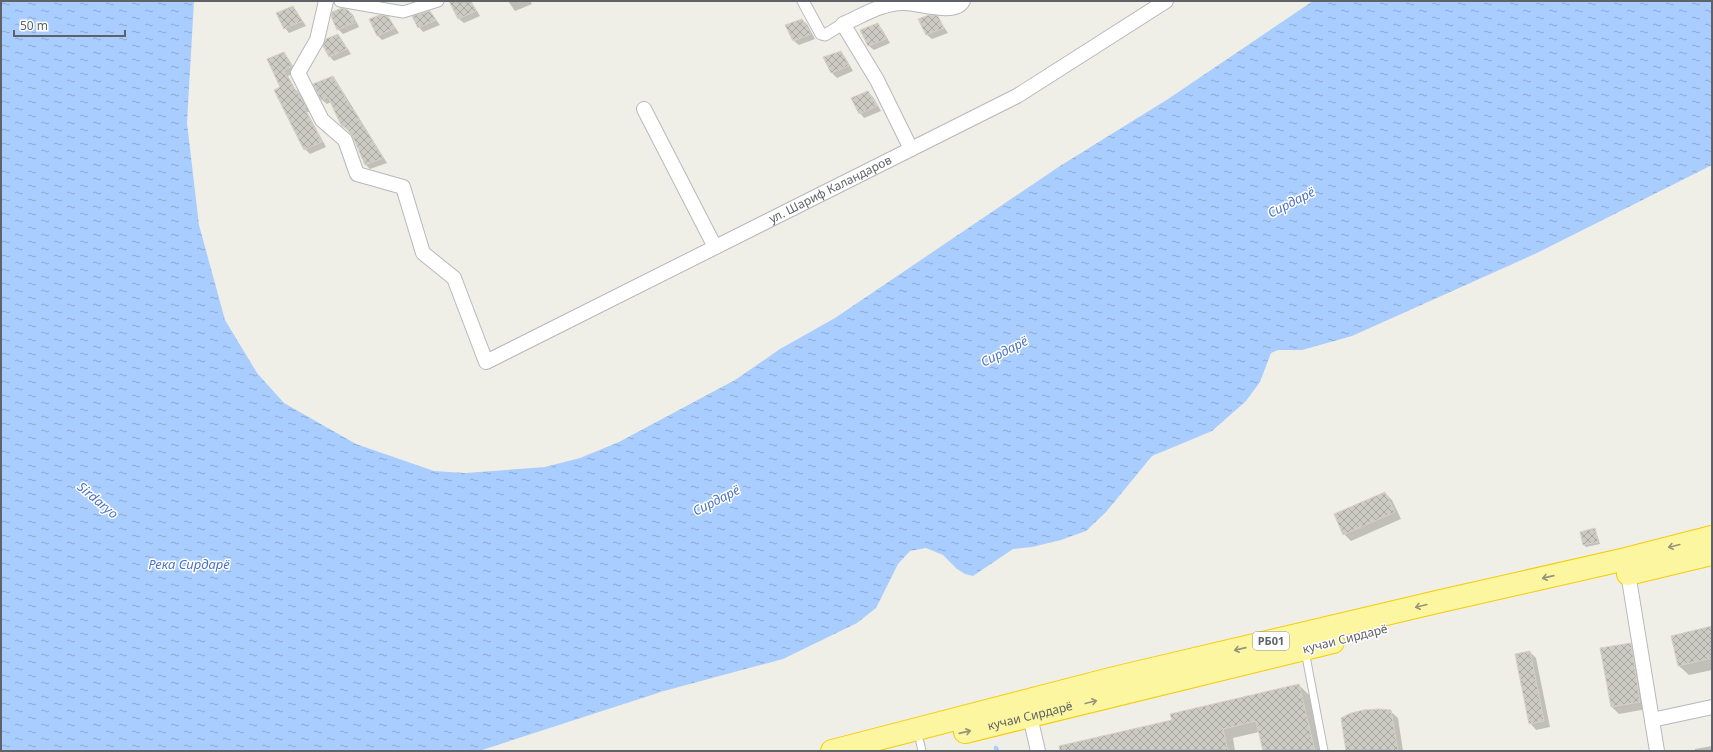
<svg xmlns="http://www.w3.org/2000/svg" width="1713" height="752" font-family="'Noto Sans',sans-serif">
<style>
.water{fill:url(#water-ripples)}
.shadow{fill:#0003}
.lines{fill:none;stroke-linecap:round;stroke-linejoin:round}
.stream{stroke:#a9cdfe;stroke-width:4.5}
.building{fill:url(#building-cross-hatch);stroke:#d5d2c5}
.service-casing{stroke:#b7b8bd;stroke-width:9}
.pedestrian-casing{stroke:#b7b8bd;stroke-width:13}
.minor-casing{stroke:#b7b8bd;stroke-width:16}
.trunk-casing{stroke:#f5cc03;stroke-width:24}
.service{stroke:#fff;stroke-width:7}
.pedestrian{stroke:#fff;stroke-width:11}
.minor{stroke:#fff;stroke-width:14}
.trunk{stroke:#fdf6a0;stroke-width:22}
.oneway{stroke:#96957b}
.labels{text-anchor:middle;stroke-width:3;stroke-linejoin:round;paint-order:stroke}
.shield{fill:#fff;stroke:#8e9095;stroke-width:1}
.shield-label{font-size:11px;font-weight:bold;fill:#5e6167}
.street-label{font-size:12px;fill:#5e6167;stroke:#fff}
.water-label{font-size:13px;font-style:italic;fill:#4a74c3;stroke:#fff}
</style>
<defs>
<pattern id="water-ripples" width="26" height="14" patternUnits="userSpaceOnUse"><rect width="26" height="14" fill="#a9cdfe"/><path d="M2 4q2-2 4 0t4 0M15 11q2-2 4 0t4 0" fill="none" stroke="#8daad1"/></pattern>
<pattern id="building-cross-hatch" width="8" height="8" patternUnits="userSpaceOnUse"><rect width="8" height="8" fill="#cbcac3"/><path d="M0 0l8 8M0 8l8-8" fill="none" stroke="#a8a7a2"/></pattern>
</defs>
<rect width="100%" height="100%" fill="#f0efe7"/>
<path class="water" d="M1,1H194L187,123L199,225L225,320L257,373L284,403L356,444L434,471L465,473L545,467L580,458L619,442L735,380L780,349L835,318L1060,166L1168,99L1313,1H1712V165L1537,253L1352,336L1302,350H1278L1271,353L1260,382L1246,401L1212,431L1152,456L1106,512L1086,531L1061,540L1032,547L1013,549L973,576L965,574L957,569L943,555L926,548L910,551L898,564L876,608L857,623L783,659L664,691L479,751H1Z"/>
<path class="shadow" d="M458,1H471L480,16L464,23L459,19Z
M508,1H530L532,4L515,11Z
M293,7L297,12L306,26L289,33L285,28Z
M348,10L353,15L359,27L343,34L338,29Z
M430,12L440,25L423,32L419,27Z
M388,17L399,33L382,40L377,35Z
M937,17L948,33L932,39L927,35L920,20Z
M802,20L807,24L815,39L799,45L794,41L787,26Z
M877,24L882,29L890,43L874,50L869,46Z
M338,35L342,40L351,54L334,61L329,56Z
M840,52L845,57L853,71L837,78L832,73L825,58Z
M284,53L288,58L296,71L288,76L297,92L302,96L310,112H307L326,147L310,154L305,149L282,88Z
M333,77L337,82L387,163L370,169L366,165L354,136L342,124L331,102L327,104L322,100L315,85Z
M868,92L873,97L881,111L864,118L860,113Z
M1385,493L1392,500L1401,519L1351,541L1344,534Z
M1594,529L1596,531L1600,544L1586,547L1584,545L1581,532Z
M1712,627V670L1689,675L1679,666L1672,636Z
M1630,644L1638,651L1647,709L1619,714L1612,707Z
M1530,652L1536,658L1550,727L1536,730L1530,723Z
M1299,685L1309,695L1322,751H1264L1259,732L1233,738L1235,751H1077L1173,721Z
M1390,711L1398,718L1403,751H1347Z
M1712,746V751H1695V749Z"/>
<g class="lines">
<path class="stream" d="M996,748L997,751"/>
</g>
<path class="building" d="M449,1H470L476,11L458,19Z
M293,6L302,21L284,29L276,13Z
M342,8L348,10L356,22L337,30L331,16L332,12Z
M430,11L436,20L418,28L412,16Z
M380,15L388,16L395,28L377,36L369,19Z
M929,15L938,16L944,28L926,35L918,19Z
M802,19L811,34L793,41L785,25Z
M878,23L886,39L868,46L860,30Z
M338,34L347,49L329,57L323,46L326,39Z
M841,51L849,66L831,73L823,57Z
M284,52L292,66L284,71L296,91L297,90L306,107L304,108L322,142L304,150L274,90L280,87L267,59Z
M333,76L352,110L353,109L383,158L365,165L353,137L348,130L341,125L328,97L321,100L313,84Z
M868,91L877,106L859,114L851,98Z
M1385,492L1395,512L1343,535L1334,514Z
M1595,528L1598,542L1583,545L1580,532Z
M1712,626V658L1678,666L1671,636Z
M1631,643L1640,702L1611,707L1600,648Z
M1530,651L1544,721L1529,724L1515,654Z
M1299,684L1315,751H1263L1256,721L1223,729L1228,751H1060L1059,746L1172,720L1170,714Z
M1379,709L1391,710L1398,751H1346L1341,718L1351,713L1364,710Z"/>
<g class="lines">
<g class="service-casing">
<path id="service" d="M1305,651L1324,751
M920,742L922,751"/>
</g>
<g class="pedestrian-casing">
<path id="pedestrian" d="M340,1L403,12L438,1
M803,1L821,34L825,35L843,24"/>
</g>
<g class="minor-casing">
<g id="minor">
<path id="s1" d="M326,1L317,40L298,73L322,120L345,140L357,174L403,187L423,253L454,278L486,362L1017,96L1166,1"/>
<path d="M644,109L715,247"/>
<path d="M911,149L877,80L843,24C862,16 883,2 905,3C919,3 955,16 963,1"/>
<path d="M1628,573L1657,751"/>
<path d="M1028,708L1038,751"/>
<path d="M1652,720L1712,707"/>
</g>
</g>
<g class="trunk-casing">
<g id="trunk">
<path d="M1628,574L1712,554"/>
<path id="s2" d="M965,732L1333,642"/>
<path d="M832,751L1114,678L1441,601L1626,559L1712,537"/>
</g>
</g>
<use href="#service" class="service"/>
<use href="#pedestrian" class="pedestrian"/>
<use href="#minor" class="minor"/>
<use href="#trunk" class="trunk"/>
</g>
<defs><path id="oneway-shaft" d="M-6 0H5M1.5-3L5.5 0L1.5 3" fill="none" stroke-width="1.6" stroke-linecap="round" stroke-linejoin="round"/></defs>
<g class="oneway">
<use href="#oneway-shaft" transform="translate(1674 546) rotate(166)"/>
<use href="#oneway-shaft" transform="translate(1548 577) rotate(167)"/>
<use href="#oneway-shaft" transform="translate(1421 606) rotate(166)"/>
<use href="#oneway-shaft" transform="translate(1240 649) rotate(167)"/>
<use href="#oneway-shaft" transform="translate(1091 702) rotate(-14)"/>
<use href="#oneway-shaft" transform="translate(965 732) rotate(-13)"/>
</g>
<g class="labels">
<rect class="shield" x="1253" y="632" width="36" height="18" rx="3"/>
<g class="shield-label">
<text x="1271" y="645">РБ01</text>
</g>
<g class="street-label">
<text dy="4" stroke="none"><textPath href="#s1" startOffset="829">ул. Шариф Каландаров</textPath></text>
<text transform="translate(1345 639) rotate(-14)" y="4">кучаи Сирдарё</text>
<text dy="4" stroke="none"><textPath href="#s2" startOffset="67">кучаи Сирдарё</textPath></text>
</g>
<g class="water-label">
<text transform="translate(1291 202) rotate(-27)" y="5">Сирдарё</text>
<text transform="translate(1004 351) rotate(-27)" y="5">Сирдарё</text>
<text transform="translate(98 500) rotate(40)" y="5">Sirdaryo</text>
<text transform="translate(716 500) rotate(-27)" y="5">Сирдарё</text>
<text x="189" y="569">Река Сирдарё</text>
</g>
</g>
<rect width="1713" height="752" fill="none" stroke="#5e6167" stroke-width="4"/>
<path d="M14 30v6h111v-6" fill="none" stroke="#5e6167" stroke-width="2"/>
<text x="20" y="30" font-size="12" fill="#5e6167" stroke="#ffffff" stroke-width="3" paint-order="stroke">50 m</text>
</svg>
